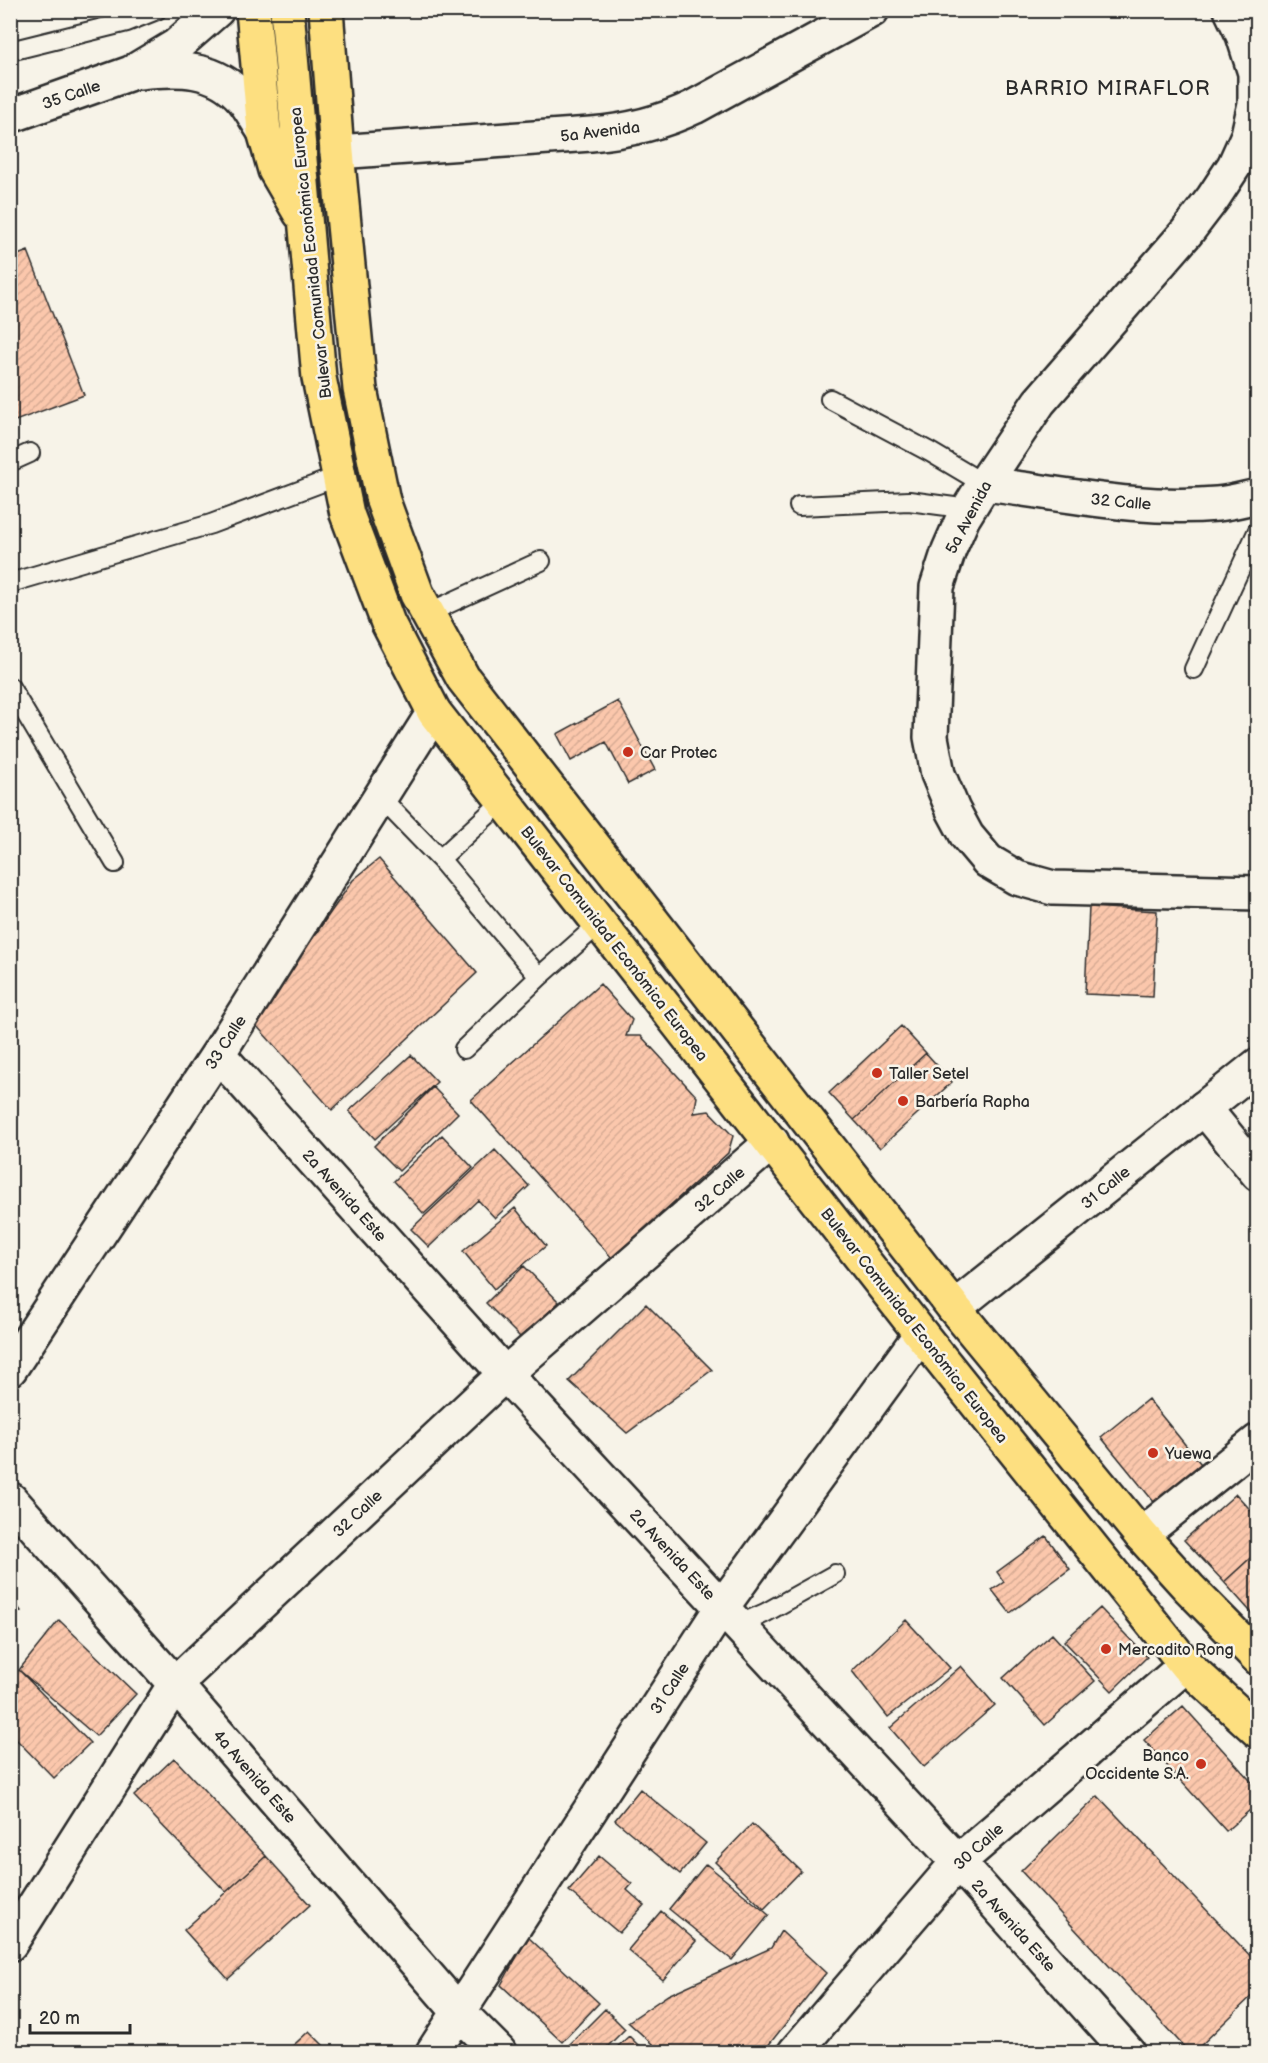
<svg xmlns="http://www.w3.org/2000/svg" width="1268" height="2063" font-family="'Balsamiq Sans',sans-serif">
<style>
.building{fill:url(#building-hatch);stroke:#2b2b2b;stroke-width:1.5}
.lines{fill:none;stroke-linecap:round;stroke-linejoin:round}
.lane-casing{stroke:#2b2b2b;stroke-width:22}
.street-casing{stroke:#2b2b2b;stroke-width:38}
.secondary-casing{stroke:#2b2b2b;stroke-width:38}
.primary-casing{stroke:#2b2b2b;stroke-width:38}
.lane{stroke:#f7f3e8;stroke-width:18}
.street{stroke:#f7f3e8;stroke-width:33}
.secondary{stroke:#f7f3e8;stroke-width:33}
.primary{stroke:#fddf80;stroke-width:33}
.poi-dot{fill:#c8321e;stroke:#f7f3e8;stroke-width:2}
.labels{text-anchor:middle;stroke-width:5;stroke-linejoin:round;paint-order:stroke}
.street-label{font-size:16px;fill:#2b2b2b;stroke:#f7f3e8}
.poi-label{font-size:16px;fill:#2b2b2b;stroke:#f7f3e8;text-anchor:start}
.quarter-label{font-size:20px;letter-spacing:1.5px;fill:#2b2b2b;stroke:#f7f3e8}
</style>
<defs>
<pattern id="building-hatch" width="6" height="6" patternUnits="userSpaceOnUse" patternTransform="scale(1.5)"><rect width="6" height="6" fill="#fbc7ac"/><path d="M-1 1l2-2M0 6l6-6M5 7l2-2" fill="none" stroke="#d7ab94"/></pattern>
</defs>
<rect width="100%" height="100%" fill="#f7f3e8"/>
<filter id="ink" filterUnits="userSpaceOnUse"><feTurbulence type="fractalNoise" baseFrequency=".0167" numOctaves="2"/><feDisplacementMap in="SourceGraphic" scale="12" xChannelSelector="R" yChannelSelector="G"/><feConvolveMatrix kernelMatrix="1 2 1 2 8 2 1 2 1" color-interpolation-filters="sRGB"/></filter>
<g filter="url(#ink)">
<path class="building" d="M28,251L84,395L10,423V258Z
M618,701L655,770L628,784L606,742L571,761L557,734Z
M379,859L477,973L332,1110L254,1023L353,880Z
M1089,907L1157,911L1153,997L1085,994Z
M600,984L632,1020L626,1036H641L697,1097L694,1113L709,1111L733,1136L728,1153L612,1258L471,1100Z
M901,1026L926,1053L854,1120L829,1093Z
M926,1053L952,1082L880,1148L854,1120Z
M411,1055L437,1082L375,1139L349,1111Z
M433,1087L458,1113L399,1171L374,1146Z
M442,1135L473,1168L424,1214L394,1181Z
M495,1150L529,1186L495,1218L478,1200L429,1247L411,1229Z
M515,1208L546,1246L494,1289L463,1251Z
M524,1266L559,1302L522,1339L486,1303Z
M646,1304L712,1370L627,1433L569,1381Z
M1148,1399L1205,1469L1158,1507L1101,1437Z
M1236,1494L1258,1518V1551L1224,1582L1184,1540Z
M1046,1536L1070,1569L1010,1613L992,1590L1004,1582L997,1572Z
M1258,1551V1620L1224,1582Z
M10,1596L21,1611L10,1618Z
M1100,1608L1147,1657L1112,1691L1064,1641Z
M59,1620L136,1694L96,1736L19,1670Z
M906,1620L950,1668L888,1717L852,1671Z
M1052,1634L1095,1681L1045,1725L1003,1678Z
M961,1666L995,1705L924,1767L890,1728Z
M19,1670L90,1743L54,1778L10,1733V1678Z
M1183,1706L1258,1789V1803L1226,1831L1144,1740Z
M174,1758L266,1856L226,1892L134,1796Z
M640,1789L706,1843L680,1874L615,1820Z
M1098,1796L1258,1964V1990L1194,2052H1189L1021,1871Z
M752,1824L801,1871L764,1909L715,1862Z
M266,1856L310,1905L228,1979L184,1930Z
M599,1856L632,1884L627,1890L644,1905L619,1933L569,1891Z
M706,1864L769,1915L732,1960L669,1909Z
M661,1911L696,1941L663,1980L628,1950Z
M781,1931L826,1973L763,2052H661L628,2022L668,1995L771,1948Z
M528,1937L599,2003L562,2042L501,1985Z
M605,2009L625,2029L602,2052H565L563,2051Z
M309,2031L330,2052H286Z
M629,2036L645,2052H612Z"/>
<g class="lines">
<g class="lane-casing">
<path id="lane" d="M10,51L127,22L157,10
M830,399L930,452L984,484
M10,462L30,453
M799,506L909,501L969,509
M10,583L211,524L339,476
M428,613L541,561
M1194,669L1258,530
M10,687L115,863
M380,797L440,859L539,977L464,1049
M440,859L504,800
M539,977L600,923
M738,1625L765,1613L835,1574"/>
</g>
<g class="street-casing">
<path id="street" d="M1231,10L1243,35L1255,73V104L1248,135L1234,166L1213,198L1187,232L1039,402L984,484L963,518L949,550L937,587L931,737L938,774L953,810L967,836L988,861L1017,878L1053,888L1258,893
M139,72C177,68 215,66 243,99C251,109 257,121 264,131
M10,116L131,73L176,46L217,10
M337,152L591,134C627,131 661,123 694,107L872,10
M984,484C1062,493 1138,511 1217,504C1230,503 1244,499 1258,496
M218,1054L505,1374L958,1862L1128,2052
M1204,1108L1258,1174
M10,1369L218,1054L434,712
M10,1499L175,1684L459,2012L499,2052
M10,1944L175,1684L505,1374L772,1142
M433,2052L722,1607L921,1334
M795,2052L958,1862L1186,1665"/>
</g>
<g class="secondary-casing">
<path id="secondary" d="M954,1308L1258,1065
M1141,1535L1258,1441"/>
</g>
<g class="primary-casing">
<path id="primary" d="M253,10L264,131L275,170L300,213
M287,10L319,378L347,514L388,623L434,712L921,1334L1186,1665L1258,1731
M326,10L337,152L360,389L383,501L417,594L463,678L954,1308L1141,1535L1189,1588L1258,1658"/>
</g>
<use href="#lane" class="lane"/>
<use href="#street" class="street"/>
<use href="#secondary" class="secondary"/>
<use href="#primary" class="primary"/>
</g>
</g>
<g class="poi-dot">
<circle cx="628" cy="752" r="6"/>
<circle cx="877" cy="1073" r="6"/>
<circle cx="903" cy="1101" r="6"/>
<circle cx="1153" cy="1453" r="6"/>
<circle cx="1106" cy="1649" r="6"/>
<circle cx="1201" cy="1764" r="6"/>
</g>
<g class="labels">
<g class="street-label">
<text transform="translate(71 94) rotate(-19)" y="6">35 Calle</text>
<text transform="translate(600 131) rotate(-7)" y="6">5a Avenida</text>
<text transform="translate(310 253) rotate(-96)" y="6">Bulevar Comunidad Económica Europea</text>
<text transform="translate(1121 501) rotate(5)" y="6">32 Calle</text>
<text transform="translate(968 517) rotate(-62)" y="6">5a Avenida</text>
<text transform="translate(615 943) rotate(52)" y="6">Bulevar Comunidad Económica Europea</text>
<text transform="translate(225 1042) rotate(-57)" y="6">33 Calle</text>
<text transform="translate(1105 1187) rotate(-39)" y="6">31 Calle</text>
<text transform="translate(719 1189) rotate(-41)" y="6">32 Calle</text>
<text transform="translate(345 1195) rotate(48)" y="6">2a Avenida Este</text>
<text transform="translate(915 1325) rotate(52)" y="6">Bulevar Comunidad Económica Europea</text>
<text transform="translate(357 1513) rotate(-43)" y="6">32 Calle</text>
<text transform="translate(673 1554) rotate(47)" y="6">2a Avenida Este</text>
<text transform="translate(669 1688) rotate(-57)" y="6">31 Calle</text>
<text transform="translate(255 1776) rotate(49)" y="6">4a Avenida Este</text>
<text transform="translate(978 1846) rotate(-42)" y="6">30 Calle</text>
<text transform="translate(1014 1925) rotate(48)" y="6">2a Avenida Este</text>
</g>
<g class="poi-label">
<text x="640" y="758">Car Protec</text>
<text x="889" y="1079">Taller Setel</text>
<text x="915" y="1107">Barbería Rapha</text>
<text x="1165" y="1459">Yuewa</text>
<text x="1118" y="1655">Mercadito Rong</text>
<text x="1189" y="1761" text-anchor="end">Banco<tspan x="1189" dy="18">Occidente S.A.</tspan></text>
</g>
<g class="quarter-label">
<text x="1108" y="95">BARRIO MIRAFLOR</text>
</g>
</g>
<rect width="1268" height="2063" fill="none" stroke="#f7f3e8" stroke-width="36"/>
<rect x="18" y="18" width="1232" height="2027" fill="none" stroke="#2b2b2b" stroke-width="2" filter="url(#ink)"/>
<path d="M30 2024v9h100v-9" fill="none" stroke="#2b2b2b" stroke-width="3"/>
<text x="39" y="2024" font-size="18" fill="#2b2b2b" stroke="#f7f3e8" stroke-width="4.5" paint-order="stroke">20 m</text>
</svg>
